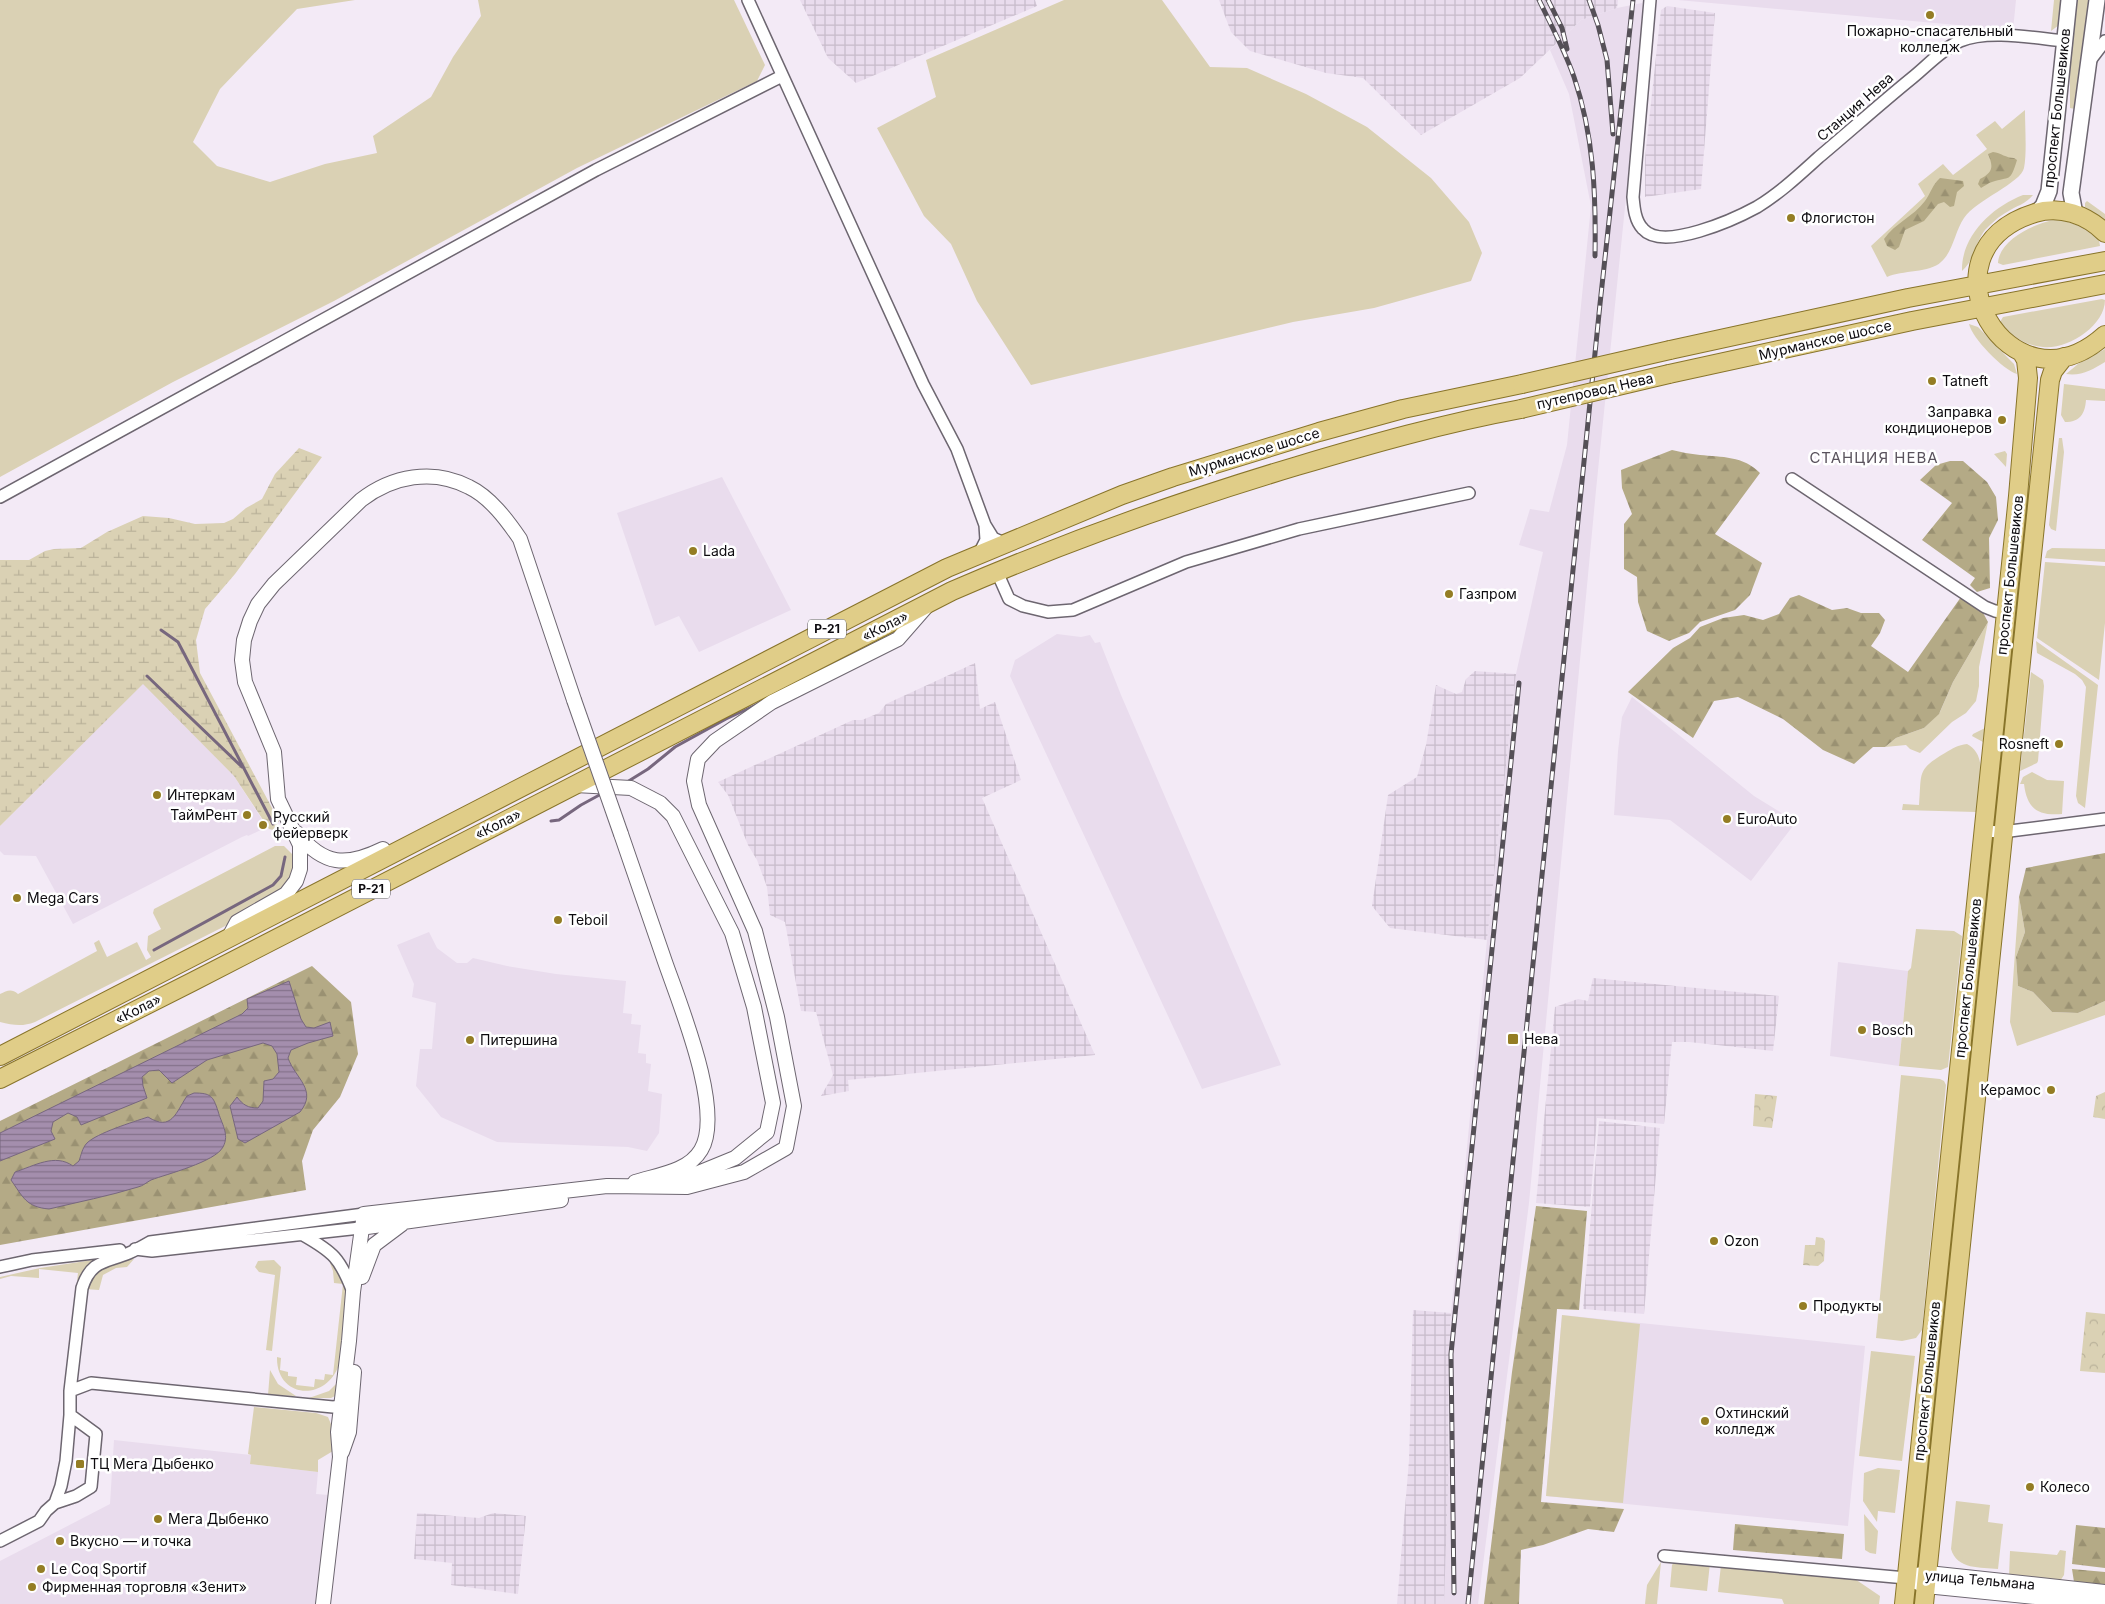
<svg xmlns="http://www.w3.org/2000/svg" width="2105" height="1604" font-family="Inter,sans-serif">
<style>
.built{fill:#e9dced}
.industrial{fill:url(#industrial-grid)}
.grass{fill:#dad1b4}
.forest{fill:url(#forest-firs)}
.wetland{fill:url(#wetland-marsh)}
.park{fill:url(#park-crowns)}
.water{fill:url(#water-rules);stroke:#77677e}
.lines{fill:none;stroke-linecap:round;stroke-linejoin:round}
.stream{stroke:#77677e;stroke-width:3}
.minor-casing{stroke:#6d6670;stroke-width:14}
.tertiary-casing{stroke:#6d6670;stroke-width:16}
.secondary-casing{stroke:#6d6670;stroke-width:18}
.primary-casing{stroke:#88742a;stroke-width:20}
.minor{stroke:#fff;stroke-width:11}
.tertiary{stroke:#fff;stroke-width:14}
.secondary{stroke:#fff;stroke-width:15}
.primary{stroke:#e0cd88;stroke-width:18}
.rail-casing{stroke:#555057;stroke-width:5}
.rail{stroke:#fff;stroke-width:3;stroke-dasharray:9;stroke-linecap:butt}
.tertiary-bridge-casing{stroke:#6d6670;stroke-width:16;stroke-linecap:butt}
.primary-bridge-casing{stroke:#88742a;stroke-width:20;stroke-linecap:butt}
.tertiary-bridge{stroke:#fff;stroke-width:14}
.primary-bridge{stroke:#e0cd88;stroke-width:18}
.poi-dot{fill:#947d24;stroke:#fff;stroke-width:2}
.labels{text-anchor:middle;stroke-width:5;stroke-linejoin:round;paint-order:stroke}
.shield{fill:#fff;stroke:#565457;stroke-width:1}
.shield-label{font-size:12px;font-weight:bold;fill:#0d0b0f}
.poi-label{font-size:14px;fill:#0d0b0f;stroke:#fff;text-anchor:start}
.street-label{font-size:14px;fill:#0d0b0f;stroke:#fff}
.neighbourhood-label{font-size:15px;letter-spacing:1px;fill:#5a535d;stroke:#fff}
</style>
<defs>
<pattern id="industrial-grid" width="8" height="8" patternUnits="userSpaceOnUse" patternTransform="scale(1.25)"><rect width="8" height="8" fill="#e9dced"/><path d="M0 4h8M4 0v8" fill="none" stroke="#c7bbca"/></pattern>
<pattern id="forest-firs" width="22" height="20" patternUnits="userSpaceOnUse" patternTransform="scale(1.25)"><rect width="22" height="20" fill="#b4aa86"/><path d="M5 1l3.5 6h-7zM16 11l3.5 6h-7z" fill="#9a9172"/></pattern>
<pattern id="wetland-marsh" width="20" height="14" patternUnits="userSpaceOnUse" patternTransform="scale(1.25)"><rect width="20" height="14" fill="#dad1b4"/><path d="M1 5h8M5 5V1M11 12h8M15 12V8" fill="none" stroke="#bab29a"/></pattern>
<pattern id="park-crowns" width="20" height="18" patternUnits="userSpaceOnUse" patternTransform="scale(1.25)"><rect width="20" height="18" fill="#dad1b4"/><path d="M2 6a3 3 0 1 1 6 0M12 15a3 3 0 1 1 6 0" fill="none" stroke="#bab29a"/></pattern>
<pattern id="water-rules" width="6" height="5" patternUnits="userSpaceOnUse" patternTransform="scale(1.25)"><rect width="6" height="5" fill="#a48ead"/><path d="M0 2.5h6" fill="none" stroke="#84728b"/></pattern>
</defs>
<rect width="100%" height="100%" fill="#f3eaf6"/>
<path class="built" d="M1678,0H2016L2013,30Z
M1642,3L1640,61L1596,490L1529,1203L1478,1604H1444L1449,1426V1355L1451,1313L1487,940L1516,674L1543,552L1519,545L1530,509L1549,512L1567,445L1591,206L1569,94L1550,50L1581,20L1617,8Z
M722,477L791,610L699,652L679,616L655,626L617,513Z
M1057,634L1081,637L1090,635L1095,643L1100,642L1121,695L1281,1065L1202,1089L1010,676L1015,660Z
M143,683L234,776L267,827L248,836L247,835L242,837L73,924L36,856L4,855L0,851V826Z
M1632,697L1754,796L1796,822L1751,881L1670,820L1614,815L1618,751L1622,717Z
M429,932L437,948L457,963H467L473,958L507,966L556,974L626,981L623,1013L632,1014L631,1024L641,1025L638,1053L646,1054V1063L651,1064L648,1091L662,1094L659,1133L647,1151L628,1147L497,1142L441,1117L416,1086L420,1049H432L436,1003L412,997L414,984L397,945Z
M1838,962L1908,971L1899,1066L1830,1056Z
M1562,1315L1865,1346L1848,1526L1546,1496Z
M114,1440L251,1455L250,1464L318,1472L316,1494L329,1495L315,1604H0V1561L110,1504Z"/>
<path class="industrial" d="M800,0H1035L1037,6L856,83L828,58Z
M1219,0H1618L1617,8L1581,20L1520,78L1421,135L1363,78L1326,73L1250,51L1231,32Z
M1667,6L1715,13L1701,189L1645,197V158L1661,10Z
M975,663L980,709L995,702L1021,780L982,798L1095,1055L848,1080L849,1091L821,1096L833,1075L816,1012L801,1011L785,922L770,915L767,887L757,860L748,845L728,795L718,782L853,720H862L879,713L886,704Z
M1475,671L1516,674L1487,940L1390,928L1372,906L1388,795L1417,777L1426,745L1436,685L1456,694L1462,692L1466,679Z
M1593,978L1779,996L1773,1051L1689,1042H1672L1664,1124L1597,1118L1590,1207L1536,1203L1555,1007L1578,999L1588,1001Z
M1599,1121L1660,1128L1644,1314L1583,1309Z
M1413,1310L1451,1313L1449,1355L1448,1484L1444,1604H1397L1409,1460Z
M417,1513L479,1518L493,1513L526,1516L518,1594L451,1585L452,1563L414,1559Z"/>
<path class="grass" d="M0,0H355L297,9L220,89L193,142L217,166L270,182L325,164L377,153L373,136L431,97L453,57L481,16L478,0H734L765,65L757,81L577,168L334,301L173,382L0,477Z
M1064,0H1162L1210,67L1247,68L1306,94L1367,127L1431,178L1469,222L1482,253L1471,281L1374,308L1293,322L1031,385L977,301L951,244L924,216L877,128L936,97L926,60Z
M2054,0H2062L2059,25L2051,31Z
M2077,0H2092L2075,109L2070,108V64Z
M2025,110C2025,126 2027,153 2024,168C2021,183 1976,200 1964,218C1955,231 1953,252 1941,262C1930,273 1902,270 1887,277L1871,246L1925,196L1918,184L1943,164L1953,175L1987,149L1976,135L1995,121L2002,129Z
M2023,195H2033C2026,204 2016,206 2007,212C1999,216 1991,224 1985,230C1975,243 1974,261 1962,271C1961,236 1992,207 2023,195Z
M2087,201L2105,214V221L2085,207V203Z
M2053,220C2072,220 2084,228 2099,240L2100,246L2003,265L1998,263C1999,240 2034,224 2053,220Z
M2102,299L2105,300C2105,326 2067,350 2043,347C2025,346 2011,335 2000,322L2003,317Z
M1969,324L1978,327L2009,359L2014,364L2017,374C2003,370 1972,338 1969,324Z
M2105,349V362C2092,370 2082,376 2066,374L2078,364Z
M2064,384L2105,389V401L2086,400C2085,414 2080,422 2065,422L2061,415Z
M2059,438H2062L2064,452L2056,531L2051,529L2049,525Z
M2005,451L2007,454L2006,467L1994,454Z
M2052,548L2105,549V562L2045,558L2047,551Z
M2045,562L2105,566V623L2099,680L2037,638Z
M1988,622L1979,667V686L1976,701L1966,713L1952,722L1920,753L1910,749L1906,745L1885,747L1896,738L1924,728L1940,712L1953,682Z
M2036,641L2098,685L2085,808L2078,803L2076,796L2086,687L2082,680L2075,674L2037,653Z
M2031,672L2043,680L2044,686L2038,761L2037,763L2020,771Z
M1985,728L1983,742L1972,736L1973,734Z
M1967,744C1990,756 1978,790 1976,812L1902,810L1903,804L1919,805C1922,773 1916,770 1945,753C1953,748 1958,745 1967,744Z
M2032,772L2047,780L2064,781L2062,814C2037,816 2027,808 2024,784H2020L2023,777Z
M275,846H284L292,854V872L287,885L237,920L35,1022C22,1027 13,1025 0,1022V994C7,991 11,988 18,994L97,951L94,943L99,940L107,957L137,942L146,960L151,957L147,950L148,936L161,929L153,913L154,909Z
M2019,897L2025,932L2016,957L2018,986L2033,992L2052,1012L2078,1013L2105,1001V1015L2017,1046L2010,1022Z
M1916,929L1954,931L1962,936L1948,1067L1941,1070L1899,1066L1908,971L1911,968Z
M1901,1075L1940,1079L1944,1081L1946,1085L1922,1330L1916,1338L1902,1341L1876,1338Z
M99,1259L77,1281L78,1273L39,1269V1278L11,1276L0,1279V1277L40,1268Z
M134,1259L127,1267L116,1268L103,1275L99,1290L85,1289C93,1266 112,1262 134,1259Z
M333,1259L345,1282L346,1293L339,1365C325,1403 276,1398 277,1357L281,1358L280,1370L288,1372V1376L297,1377L296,1385L314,1387L315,1379L324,1380L325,1374L333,1375L343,1284L334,1283L333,1271L330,1263Z
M274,1260L281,1267L272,1351L266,1350L275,1275L259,1272L255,1267L258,1261Z
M1562,1315L1640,1324L1623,1503L1546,1496Z
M1871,1351L1915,1356L1902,1461L1859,1456Z
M270,1370L278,1384L296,1396L268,1395Z
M340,1380L337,1395L331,1398H309L329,1391Z
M254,1407L316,1413L328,1417L333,1429V1451L318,1460V1472L250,1464L251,1455L248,1454Z
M1878,1468L1900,1470L1895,1513L1878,1511L1877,1522L1863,1501L1864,1473Z
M1956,1501L1990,1505L1988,1522L2003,1524L1998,1569C1981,1567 1957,1570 1951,1549Z
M1864,1514L1878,1531L1876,1554L1870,1553L1865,1550Z
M2060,1550L2066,1551L2064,1575L2060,1581L2009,1576L2010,1551L2057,1555Z
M1675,1561L1710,1563L1707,1591L1670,1587L1672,1565Z
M1661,1562L1657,1604H1645L1647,1585Z
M1721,1565L1852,1577L1880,1596L1879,1604H1784L1782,1599L1718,1592Z"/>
<path class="forest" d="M1993,152C2001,153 2006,158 2014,158L2017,160C2010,183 2010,176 1992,182C1988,183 1985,186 1981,188L1978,184L1980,179C1994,172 1993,166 1988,154Z
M1940,178L1963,181L1964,186L1957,192L1954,206L1950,207L1944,202L1938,204L1924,221L1905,230L1899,247L1895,250L1887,246L1884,239C1895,223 1913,217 1925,201C1931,193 1932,185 1940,178Z
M1672,450C1681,452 1690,454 1700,455C1721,457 1744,456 1760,473L1715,534L1762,563L1750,595L1735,610L1700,622L1689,633L1669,641L1647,631L1638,602L1637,577L1624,569V524L1632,514L1622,488L1621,470Z
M1950,461H1963L1987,482L1996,497L1998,520L1989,538L1990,588L1977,592L1970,585L1975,578L1922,540L1952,503L1920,480L1936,465Z
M1799,595L1832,610L1847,608L1861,613H1879L1885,620L1880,633L1871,646L1908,672L1961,597L1980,607L1988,622L1953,682L1939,714L1924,728L1896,738L1885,747H1873L1854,764L1823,750L1783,719L1738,697L1714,701L1693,738L1628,692L1673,648L1690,638L1700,627L1723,618L1744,615L1763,620L1779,614L1790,598Z
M2105,853V1001L2078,1013L2052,1012L2033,992L2018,986L2016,957L2025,932L2019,897L2026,868Z
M312,966L351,1002L358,1054L340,1097L313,1130L302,1161L306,1190L0,1245V1121Z
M1536,1206L1587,1211L1579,1310L1557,1309L1541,1502L1624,1509L1614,1532L1588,1529L1543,1545L1521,1550L1519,1604H1484L1512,1372Z
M1735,1524L1844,1534L1842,1559L1733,1550Z
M2076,1525L2105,1528V1568L2072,1564Z
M2072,1569L2105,1572V1587L2074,1582Z"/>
<path class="wetland" d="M299,448L322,457L235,574L205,609L196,640L200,673L279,821L273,830L269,829L234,776L143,684L0,826V560H29L45,551L54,549L81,548L107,532L143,516L169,518L195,524L224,523L233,519L246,508L262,499L275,474Z"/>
<path class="park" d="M2105,1092V1119L2093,1117L2096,1096Z
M1755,1094L1777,1096L1772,1128L1753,1126Z
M1816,1237L1823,1238L1825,1241L1824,1261L1818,1266L1803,1265L1805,1245H1815Z
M2086,1312L2105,1314V1373L2080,1371Z"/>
<path class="water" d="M289,981L301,1019L306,1027L314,1028L330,1022L333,1036L308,1043L291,1050L288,1058C295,1078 318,1090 300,1112L245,1143L238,1139L230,1106L237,1097C243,1105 248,1108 258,1108L263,1101L264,1081L273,1079L279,1072L277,1054L272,1046L263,1043L207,1060L172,1083L159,1070L149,1071L142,1077L143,1086L147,1098L81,1125L77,1117L68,1113L53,1122L51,1131L55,1139L0,1161V1133L242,1014L248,1008L247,999Z
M194,1093C211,1093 213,1096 218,1111C221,1123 230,1134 223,1147C215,1162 167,1174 151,1180C147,1182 143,1186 138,1187C109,1196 78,1202 49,1209C26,1207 23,1197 11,1180L15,1172C34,1166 55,1153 73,1166L79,1161C81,1156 82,1148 87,1143C97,1133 133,1122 148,1117C172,1132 176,1112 187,1096Z"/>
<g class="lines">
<path class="stream" d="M161,630L178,642L273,824
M147,676L242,767
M627,782L648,769L675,747L726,719L758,704
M551,821L559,820L581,805L603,793
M154,950L273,885L281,876L285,857"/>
<g class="minor-casing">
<path id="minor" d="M748,0L923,384L957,449L985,525
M1650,0L1633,197C1634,208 1635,221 1643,229C1663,252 1735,219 1757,207C1780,193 1799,175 1819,157C1850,131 1880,104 1912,78C1927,66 1942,49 1960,41C1988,29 2034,38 2065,41
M2089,62L2105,41
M1792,479L1985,607L1995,611L2006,613
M0,497L596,170L782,76
M979,554L986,540L985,525L993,538L1004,543
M997,572L1009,599L1023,606L1048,612L1073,610L1186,562L1299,529L1469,493
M1983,831L2002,832L2105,819
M303,1235C333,1252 340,1258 353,1292
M135,1249L152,1251L360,1228
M0,1267L32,1260L120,1250
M70,1391L91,1383L333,1407L341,1406L347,1402
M55,1503L61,1486L66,1461L70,1415V1391L82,1288C91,1260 105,1263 129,1253C136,1250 143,1246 150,1242L364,1214
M0,1541L39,1521L46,1511L55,1503L76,1496L91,1487L96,1434L70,1415
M1664,1556L1906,1578"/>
</g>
<g class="tertiary-casing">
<path id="tertiary" d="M575,785L631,788L660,803L673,816L732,933L754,1007L773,1103L767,1132L735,1158L691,1176L668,1179
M297,833C324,866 346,867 383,849
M621,834C635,875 649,915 663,956C677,998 725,1110 701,1150C688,1172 657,1175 635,1182
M229,937L237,922L286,894L296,881L300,869V845L278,799L274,752L245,682L242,660L244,640L250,621L258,604L274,584L361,500C392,476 433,468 469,487C490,497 507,520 520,539L574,700
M360,1228L561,1200
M362,1277L374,1245L402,1224
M342,1452L349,1432L354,1372
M1917,1575L1928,1573L2105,1592
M1906,1578L1926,1586L2105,1604
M323,1604L340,1457L338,1432L349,1341L353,1292L364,1214L607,1186L687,1187L744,1172L786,1148L794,1106L777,1017L755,931L699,805L694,781L698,759L715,741L772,702L898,639L926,607"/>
</g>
<g class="secondary-casing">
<path id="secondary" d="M2037,212L2043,206L2049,191L2069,0
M2075,214L2071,193L2097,0"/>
</g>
<g class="primary-casing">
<path id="primary" d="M2105,233C2087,215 2060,205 2035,213C1912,251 2010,421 2105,335
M1670,350L1908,298L2105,261
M1669,374L1912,321L2105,284
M0,1056L947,568L1122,495L1173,477L1319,432L1403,409L1522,384
M0,1079L192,982L952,591C1065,542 1180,501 1297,466C1371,444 1445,423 1521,409
M1904,1604L2018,496L2028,378L2026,360L2022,353
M1924,1604L2050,380L2053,371L2064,357"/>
</g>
<use href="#minor" class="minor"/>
<use href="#tertiary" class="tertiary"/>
<use href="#secondary" class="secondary"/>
<use href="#primary" class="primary"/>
<g class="rail-casing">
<path id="rail" d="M1539,0C1551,25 1565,51 1574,77C1594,136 1596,195 1595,256
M1548,0L1562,28L1567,49
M1589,0L1598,25L1607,60L1613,134
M1454,1593L1451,1354L1519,683
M1468,1604L1600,304L1633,0"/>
</g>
<use href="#rail" class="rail"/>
<g class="tertiary-bridge-casing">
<path id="tertiary-bridge" d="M574,700L621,834"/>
</g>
<g class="primary-bridge-casing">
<path id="primary-bridge" d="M1522,384L1670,350
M1521,409L1669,374"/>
</g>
<use href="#tertiary-bridge" class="tertiary-bridge"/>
<use href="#primary-bridge" class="primary-bridge"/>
</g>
<g class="poi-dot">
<circle cx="1930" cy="15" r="5"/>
<circle cx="1791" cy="218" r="5"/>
<circle cx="1932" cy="381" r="5"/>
<circle cx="2002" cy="420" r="5"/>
<circle cx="693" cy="551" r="5"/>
<circle cx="1449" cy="594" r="5"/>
<circle cx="2059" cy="744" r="5"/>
<circle cx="157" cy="795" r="5"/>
<circle cx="247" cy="815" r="5"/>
<circle cx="1727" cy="819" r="5"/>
<circle cx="263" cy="825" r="5"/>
<circle cx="17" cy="898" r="5"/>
<circle cx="558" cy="920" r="5"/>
<circle cx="1862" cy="1030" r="5"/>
<rect x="1507" y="1033" width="12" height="12" rx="2.5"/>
<circle cx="470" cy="1040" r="5"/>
<circle cx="2051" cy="1090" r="5"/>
<circle cx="1714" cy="1241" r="5"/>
<circle cx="1803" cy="1306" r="5"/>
<circle cx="1705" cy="1421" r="5"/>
<rect x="75" y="1459" width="10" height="10" rx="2.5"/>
<circle cx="2030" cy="1487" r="5"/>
<circle cx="158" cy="1519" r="5"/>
<circle cx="60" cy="1541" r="5"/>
<circle cx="41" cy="1569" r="5"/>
<circle cx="32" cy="1587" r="5"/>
</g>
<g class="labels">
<g class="shield">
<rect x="808" y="619.5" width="38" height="19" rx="4"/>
<rect x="352" y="879.5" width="38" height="19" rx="4"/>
</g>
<g class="shield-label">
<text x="827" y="633">Р-21</text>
<text x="371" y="893">Р-21</text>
</g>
<g class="poi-label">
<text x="1930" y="36" text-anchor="middle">Пожарно-спасательный<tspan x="1930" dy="16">колледж</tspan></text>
<text x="1801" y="223">Флогистон</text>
<text x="1942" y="386">Tatneft</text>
<text x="1992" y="417" text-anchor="end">Заправка<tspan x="1992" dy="16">кондиционеров</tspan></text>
<text x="703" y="556">Lada</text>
<text x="1459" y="599">Газпром</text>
<text x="2049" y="749" text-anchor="end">Rosneft</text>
<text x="167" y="800">Интеркам</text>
<text x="237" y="820" text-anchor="end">ТаймРент</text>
<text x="273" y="822">Русский<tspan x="273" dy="16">фейерверк</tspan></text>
<text x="1737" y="824">EuroAuto</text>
<text x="27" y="903">Mega Cars</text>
<text x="568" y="925">Teboil</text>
<text x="1872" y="1035">Bosch</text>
<text x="1524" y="1044">Нева</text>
<text x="480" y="1045">Питершина</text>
<text x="2041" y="1095" text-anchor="end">Керамос</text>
<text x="1724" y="1246">Ozon</text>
<text x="1813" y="1311">Продукты</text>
<text x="1715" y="1418">Охтинский<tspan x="1715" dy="16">колледж</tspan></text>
<text x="90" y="1469">ТЦ Мега Дыбенко</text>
<text x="2040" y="1492">Колесо</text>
<text x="168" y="1524">Мега Дыбенко</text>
<text x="70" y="1546">Вкусно — и точка</text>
<text x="51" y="1574">Le Coq Sportif</text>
<text x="42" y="1592">Фирменная торговля «Зенит»</text>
</g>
<g class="street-label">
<text transform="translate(1855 107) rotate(-41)" y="5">Станция Нева</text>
<text transform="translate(2057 108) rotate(-84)" y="5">проспект Большевиков</text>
<text transform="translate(1825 340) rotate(-13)" y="5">Мурманское шоссе</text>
<text transform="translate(1595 391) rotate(-13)" y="5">путепровод Нева</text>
<text transform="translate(1254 452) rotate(-17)" y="5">Мурманское шоссе</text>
<text transform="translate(2010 575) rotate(-84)" y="5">проспект Большевиков</text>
<text transform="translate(885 626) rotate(-27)" y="5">«Кола»</text>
<text transform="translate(498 824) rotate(-27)" y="5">«Кола»</text>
<text transform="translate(1968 978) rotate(-84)" y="5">проспект Большевиков</text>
<text transform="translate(138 1009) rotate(-27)" y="5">«Кола»</text>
<text transform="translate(1927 1381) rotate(-84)" y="5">проспект Большевиков</text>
<text transform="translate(1980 1580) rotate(5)" y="5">улица Тельмана</text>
</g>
<g class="neighbourhood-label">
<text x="1874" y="463">СТАНЦИЯ НЕВА</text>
</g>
</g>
</svg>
